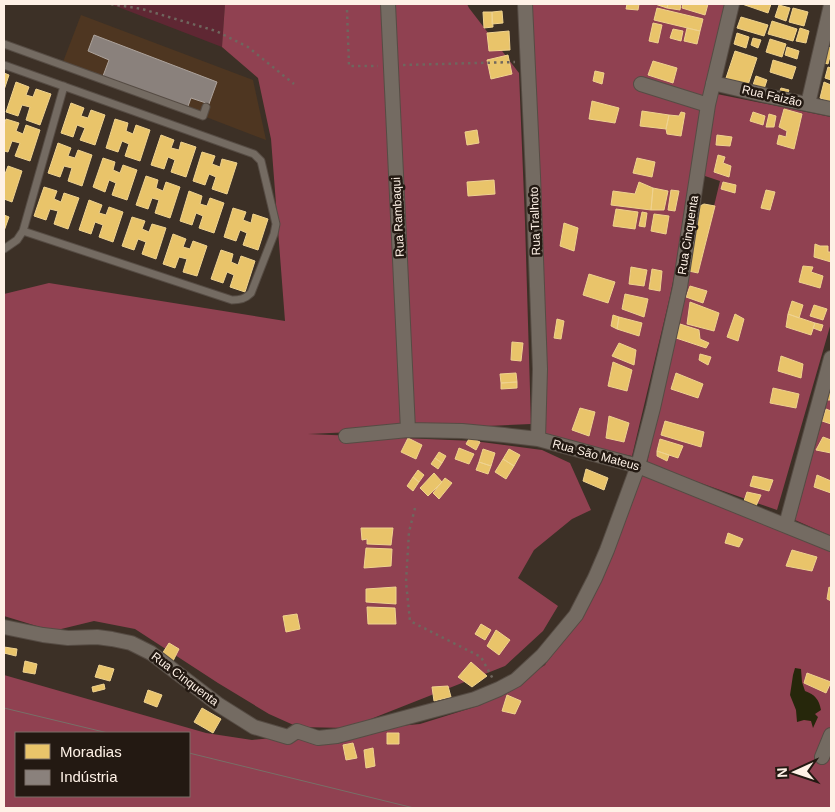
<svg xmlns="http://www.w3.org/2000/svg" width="835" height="812" font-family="Helvetica,sans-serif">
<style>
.built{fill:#4e3621}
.green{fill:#5f2733}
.forest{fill:#904151;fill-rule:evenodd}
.water{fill:#26270b}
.homes{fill:#e9c46a;stroke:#efd28f}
.industry{fill:#8a817c;stroke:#ada39c}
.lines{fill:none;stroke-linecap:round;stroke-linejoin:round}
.lane-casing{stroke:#564c44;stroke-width:9}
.street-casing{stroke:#564c44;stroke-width:16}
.path{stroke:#6f665e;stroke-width:2.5;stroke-dasharray:2.5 4;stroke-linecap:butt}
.lane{stroke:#746b62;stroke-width:7}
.street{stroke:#746b62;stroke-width:14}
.tram{stroke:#786f67;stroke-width:1}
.labels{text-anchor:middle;stroke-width:5;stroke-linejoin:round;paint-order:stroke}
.street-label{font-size:12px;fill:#fef1e6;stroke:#231912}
</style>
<rect width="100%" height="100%" fill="#3c3026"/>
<path class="built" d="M81,15L253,80L266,140L63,62Z"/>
<path class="green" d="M105,4H225L222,47L113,5Z"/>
<path class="forest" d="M225,4H467L469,8L519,73L525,222L531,424L308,434L474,441L542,450L570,463L591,510L572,519L534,550L518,578L558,606L543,631L505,666L348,728L298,727L269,714L218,683L135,629L94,621L53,631L4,616V294L49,283L285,321L271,139L258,78L222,47Z
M532,4H730L670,296L632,456L552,440L541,437L531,90Z
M717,94L831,117V323L777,510L647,464L684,270L698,273L720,181L699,174Z
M831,387V536L795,520Z
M638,466L831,549V808H4V675L206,733L252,740L420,724L481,705L545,665L600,566ZM16,733H189V796H16Z"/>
<path class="water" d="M795,668L801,669L802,682L805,691C815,695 819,699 821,710L815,714L818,717L813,728L811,721L804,720L797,722L796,710L790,695L793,675Z"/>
<path class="homes" d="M627,4H639L638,10L626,9Z
M655,4H668L667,8Z
M668,4H681L680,10L667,8Z
M683,4H708L705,15L682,8Z
M742,4H771L768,13Z
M779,5L790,8L786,21L775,17Z
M657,8L703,19L700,31L654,20Z
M793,8L808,12L804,26L789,22Z
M502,11L503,23L492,24V12Z
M483,12H492L493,27L484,28Z
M741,17L768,25L764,36L737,28Z
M772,21L797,29L793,41L768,34Z
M653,23L662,25L658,43L649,41Z
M687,28L700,31L697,44L684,41Z
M800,28L809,31L806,43L796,41Z
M673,29L683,31L681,41L670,38Z
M509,31L510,50L489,51L487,33Z
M737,33L749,37L746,48L734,44Z
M753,38L761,40L758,48L751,45Z
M770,39L786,44L782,57L766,52Z
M826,46L831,48V53L828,64L821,62Z
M787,47L799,51L797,59L785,55Z
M735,51L757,58L748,85L726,78Z
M508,55L512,74L491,79L487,60Z
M773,60L796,67L792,79L770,72Z
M653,61L677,68L673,83L648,75Z
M828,67L831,68V80L825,78Z
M595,71L604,73L602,84L593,81Z
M4,73L9,75L4,90Z
M756,76L767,80L763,92L752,88Z
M16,82L29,87L26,95L33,97L36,89L51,94L40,125L26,120L30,107L22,105L18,116L6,112Z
M824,82L831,85V102L820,98Z
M781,88L789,90L787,95L779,93Z
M592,101L619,108L615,123L589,119Z
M71,103L84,108L81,116L88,118L91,110L105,115L95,145L80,140L85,128L77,125L73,137L61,133Z
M784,109L802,114L794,149L777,144L779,135L786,137L787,131L779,127Z
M642,111L669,115L666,129L640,126Z
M681,112L685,113L681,136L667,134L666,129L669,115L679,116Z
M753,112L765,116L763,125L750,121Z
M769,114L776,116L774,127H766Z
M6,119L19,123L16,131L23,134L26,125L40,130L30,161L15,156L20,143L12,141L8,152L4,151V125Z
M115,119L128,123L126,131L133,134L136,125L150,130L140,161L125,156L129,144L122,141L118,152L106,148Z
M477,130L479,143L467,145L465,132Z
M161,135L174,140L171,148L179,150L181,142L196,147L186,177L171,172L175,160L168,157L164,169L151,165Z
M717,135L732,137L730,146L716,145Z
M58,143L71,148L68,156L75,158L78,150L92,155L82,186L68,181L72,168L64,166L60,177L48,173Z
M202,152L215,156L212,164L220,167L222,159L237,163L227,194L212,189L216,177L209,174L205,185L193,181Z
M718,155L725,157L723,163L731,166L729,177L714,172Z
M103,158L115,162L113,170L120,173L123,165L137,170L127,200L112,195L116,183L109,180L105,192L93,187Z
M637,158L655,162L652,177L633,173Z
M8,166L22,171L12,202L4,199V174H5Z
M146,176L158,180L156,188L163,191L166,182L180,187L170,218L155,213L159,200L152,198L148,209L136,205Z
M494,180L495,194L468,196L467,182Z
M639,182L653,188L651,210L611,205L613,191L635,194Z
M723,182L736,185L735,193L721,189Z
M44,187L57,191L54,199L61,202L64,193L79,198L68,229L54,224L58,211L50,209L46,220L34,216Z
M653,188L668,191L664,210H651Z
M671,190L679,191L675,211L668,210Z
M766,190L775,192L770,210L761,208Z
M189,191L202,196L200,204L207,206L210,198L224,203L214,233L199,228L203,216L196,213L192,225L180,221Z
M89,200L102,205L99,213L106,215L109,207L123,212L113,242L99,237L103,225L95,222L91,234L79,230Z
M704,204L715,206L698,273L684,270L694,209Z
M233,208L246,212L243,220L251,223L253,214L268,219L258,250L243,245L247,233L240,230L236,241L224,237Z
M616,209L638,212L635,229L613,226Z
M642,212L647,213L645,227L639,226Z
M654,214L669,216L666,234L651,231Z
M4,215L9,217L4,231Z
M132,217L145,221L142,229L149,232L152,224L166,228L156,259L142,254L146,242L138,239L134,250L122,246Z
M564,223L578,228L574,251L560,246Z
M173,234L186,239L183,247L190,249L193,241L207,246L197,276L183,272L187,259L179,257L175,268L163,264Z
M815,244L820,246H828V252H831V262L814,257Z
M221,250L233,254L231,262L238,265L241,256L255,261L245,292L230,287L234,275L227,272L223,283L211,279Z
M803,266L813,267L811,272L823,276L820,288L799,282Z
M631,267L647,270L644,286L629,284Z
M652,269L662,271L660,291L649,289Z
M589,274L615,282L608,303L583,295Z
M690,286L707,291L703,303L686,297Z
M625,294L648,299L644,317L622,309Z
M792,301L803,305L799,318L788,314Z
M690,302L719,313L714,331L687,324Z
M814,305L827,309L823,320L810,316Z
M735,314L744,319L738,341L727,337Z
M788,314L815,323L811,335L786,327Z
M613,315L619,317L617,329L611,326Z
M619,317L642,323L639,336L617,329Z
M557,319L564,321L561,339L554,338Z
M815,323L823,325L821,331L813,328Z
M680,324L699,330L700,339L709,343L706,348L676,338Z
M512,342L523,343L521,361L511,360Z
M619,343L636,350L634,365L612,356Z
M700,354L711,357L708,365L699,360Z
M781,356L803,364L801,378L778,371Z
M613,362L632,370L627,391L608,386Z
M516,373L517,382L501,383L500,374Z
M676,373L703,384L698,398L671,389Z
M517,382V388L501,389V383Z
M831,387V400H827Z
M773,388L799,394L796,408L770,403Z
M580,408L595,412L589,436L572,430Z
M826,409L831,411V424L822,421Z
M609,416L629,423L624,442L606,438Z
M665,421L704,432L701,447L661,435Z
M470,437L480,442L476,450L466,444Z
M823,437L831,440V453L816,450Z
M408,438L422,445L416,459L401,452Z
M660,439L683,446L678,458L657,451Z
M459,448L474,454L469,464L455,459Z
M483,449L495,453L491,466L479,462Z
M509,449L520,455L514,466L503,459Z
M657,451L669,455L667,461L657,456Z
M439,452L446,456L442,463L435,458Z
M435,458L442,463L438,469L431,464Z
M503,459L514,466L506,479L495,472Z
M479,462L491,466L488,474L476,470Z
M586,469L608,478L604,490L583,481Z
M418,470L424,475L419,482L413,477Z
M434,473L442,482L428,496L420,488Z
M817,475L831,481V493L814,487Z
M753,476L773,480L769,491L750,486Z
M413,477L419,482L413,491L407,486Z
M445,478L452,483L439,499L433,493Z
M747,492L761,495L756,506L749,504L744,501Z
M361,528H393L391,545L367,544V539L362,540Z
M728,533L743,539L739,547L725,543Z
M366,548L392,549L391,566L364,568Z
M792,550L817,557L812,571L786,566Z
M396,587V604L366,602V589Z
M829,587L831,588V601L827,599Z
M367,607L395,608L396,624H368Z
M297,614L300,629L286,632L283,616Z
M481,624L491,630L485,640L475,634Z
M496,630L510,640L499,655L487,646Z
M169,643L179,649L173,661L162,654Z
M4,647L17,649L16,656L4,653Z
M25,661L37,664L35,674L23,672Z
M471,662L487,676L472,687L458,677Z
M99,665L114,669L110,681L95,677Z
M807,673L831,682L826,693L804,683Z
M104,684L105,689L93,692L92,687Z
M448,686L451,697L434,701L432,687Z
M148,690L162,695L157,707L144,702Z
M507,695L521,701L515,714L502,711Z
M202,708L221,719L213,733L194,722Z
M387,733H399V744H387Z
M353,743L357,758L346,760L343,745Z
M373,748L375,766L366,768L364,750Z"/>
<path class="industry" d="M94,35L217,82L209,104L191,98L187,109L103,76L109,60L88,51Z"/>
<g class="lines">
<g class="lane-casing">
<path id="lane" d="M4,44L203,116L206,107
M4,65L254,154L261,161L276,224L274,234L251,293C245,299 240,300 232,300L23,231L17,240L4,249
M23,231L64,86"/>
</g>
<g class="street-casing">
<path id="street" d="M388,4L408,430
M525,4L533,176L540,369L538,439
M713,83L768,96L831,109
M641,84L708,105
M808,104L831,5
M346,436L408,430L462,431L504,435L538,439L638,466L831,544
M786,525L831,358
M4,627L43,635L68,638L97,637L112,639L131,643L151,653L219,705L254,727L288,737L297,731L318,738L337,736L475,699L499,689L516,680L542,656L576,615L595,578L607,550L638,466L653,408L680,287L708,105L732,4
M822,757L831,735"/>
</g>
<path class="path" d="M111,4L142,9L216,31L248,47L294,84
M347,10L349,66H378
M403,65L515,62
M415,508L409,532L406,582L410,621L481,657L493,679"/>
<use href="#lane" class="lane"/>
<use href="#street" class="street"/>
<path class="tram" d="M4,708L108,733
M189,753L414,808"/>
</g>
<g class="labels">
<g class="street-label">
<text transform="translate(772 96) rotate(13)" y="4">Rua Faizão</text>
<text transform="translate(398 217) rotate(-93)" y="4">Rua Rambaqui</text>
<text transform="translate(535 221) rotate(-92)" y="4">Rua Tralhoto</text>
<text transform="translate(688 235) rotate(-81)" y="4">Rua Cinquenta</text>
<text transform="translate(596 455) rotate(15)" y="4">Rua São Mateus</text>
<text transform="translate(185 679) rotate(37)" y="4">Rua Cinquenta</text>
</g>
</g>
<rect width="835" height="812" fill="none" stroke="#fef1e6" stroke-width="10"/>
<rect x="15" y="732" width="175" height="65" fill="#231912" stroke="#7b6f67"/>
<rect x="25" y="744" width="25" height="15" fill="#e9c46a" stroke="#7b6f67"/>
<text x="60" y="757" font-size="15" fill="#fef1e6">Moradias</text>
<rect x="25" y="770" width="25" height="15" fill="#8a817c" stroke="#7b6f67"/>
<text x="60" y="782" font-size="15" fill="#fef1e6">Indústria</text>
<g transform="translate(795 772) rotate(267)" stroke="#231912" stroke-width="4" paint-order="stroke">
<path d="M0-4L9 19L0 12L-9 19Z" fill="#fef1e6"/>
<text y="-8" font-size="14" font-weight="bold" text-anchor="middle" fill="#fef1e6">N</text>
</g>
</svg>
